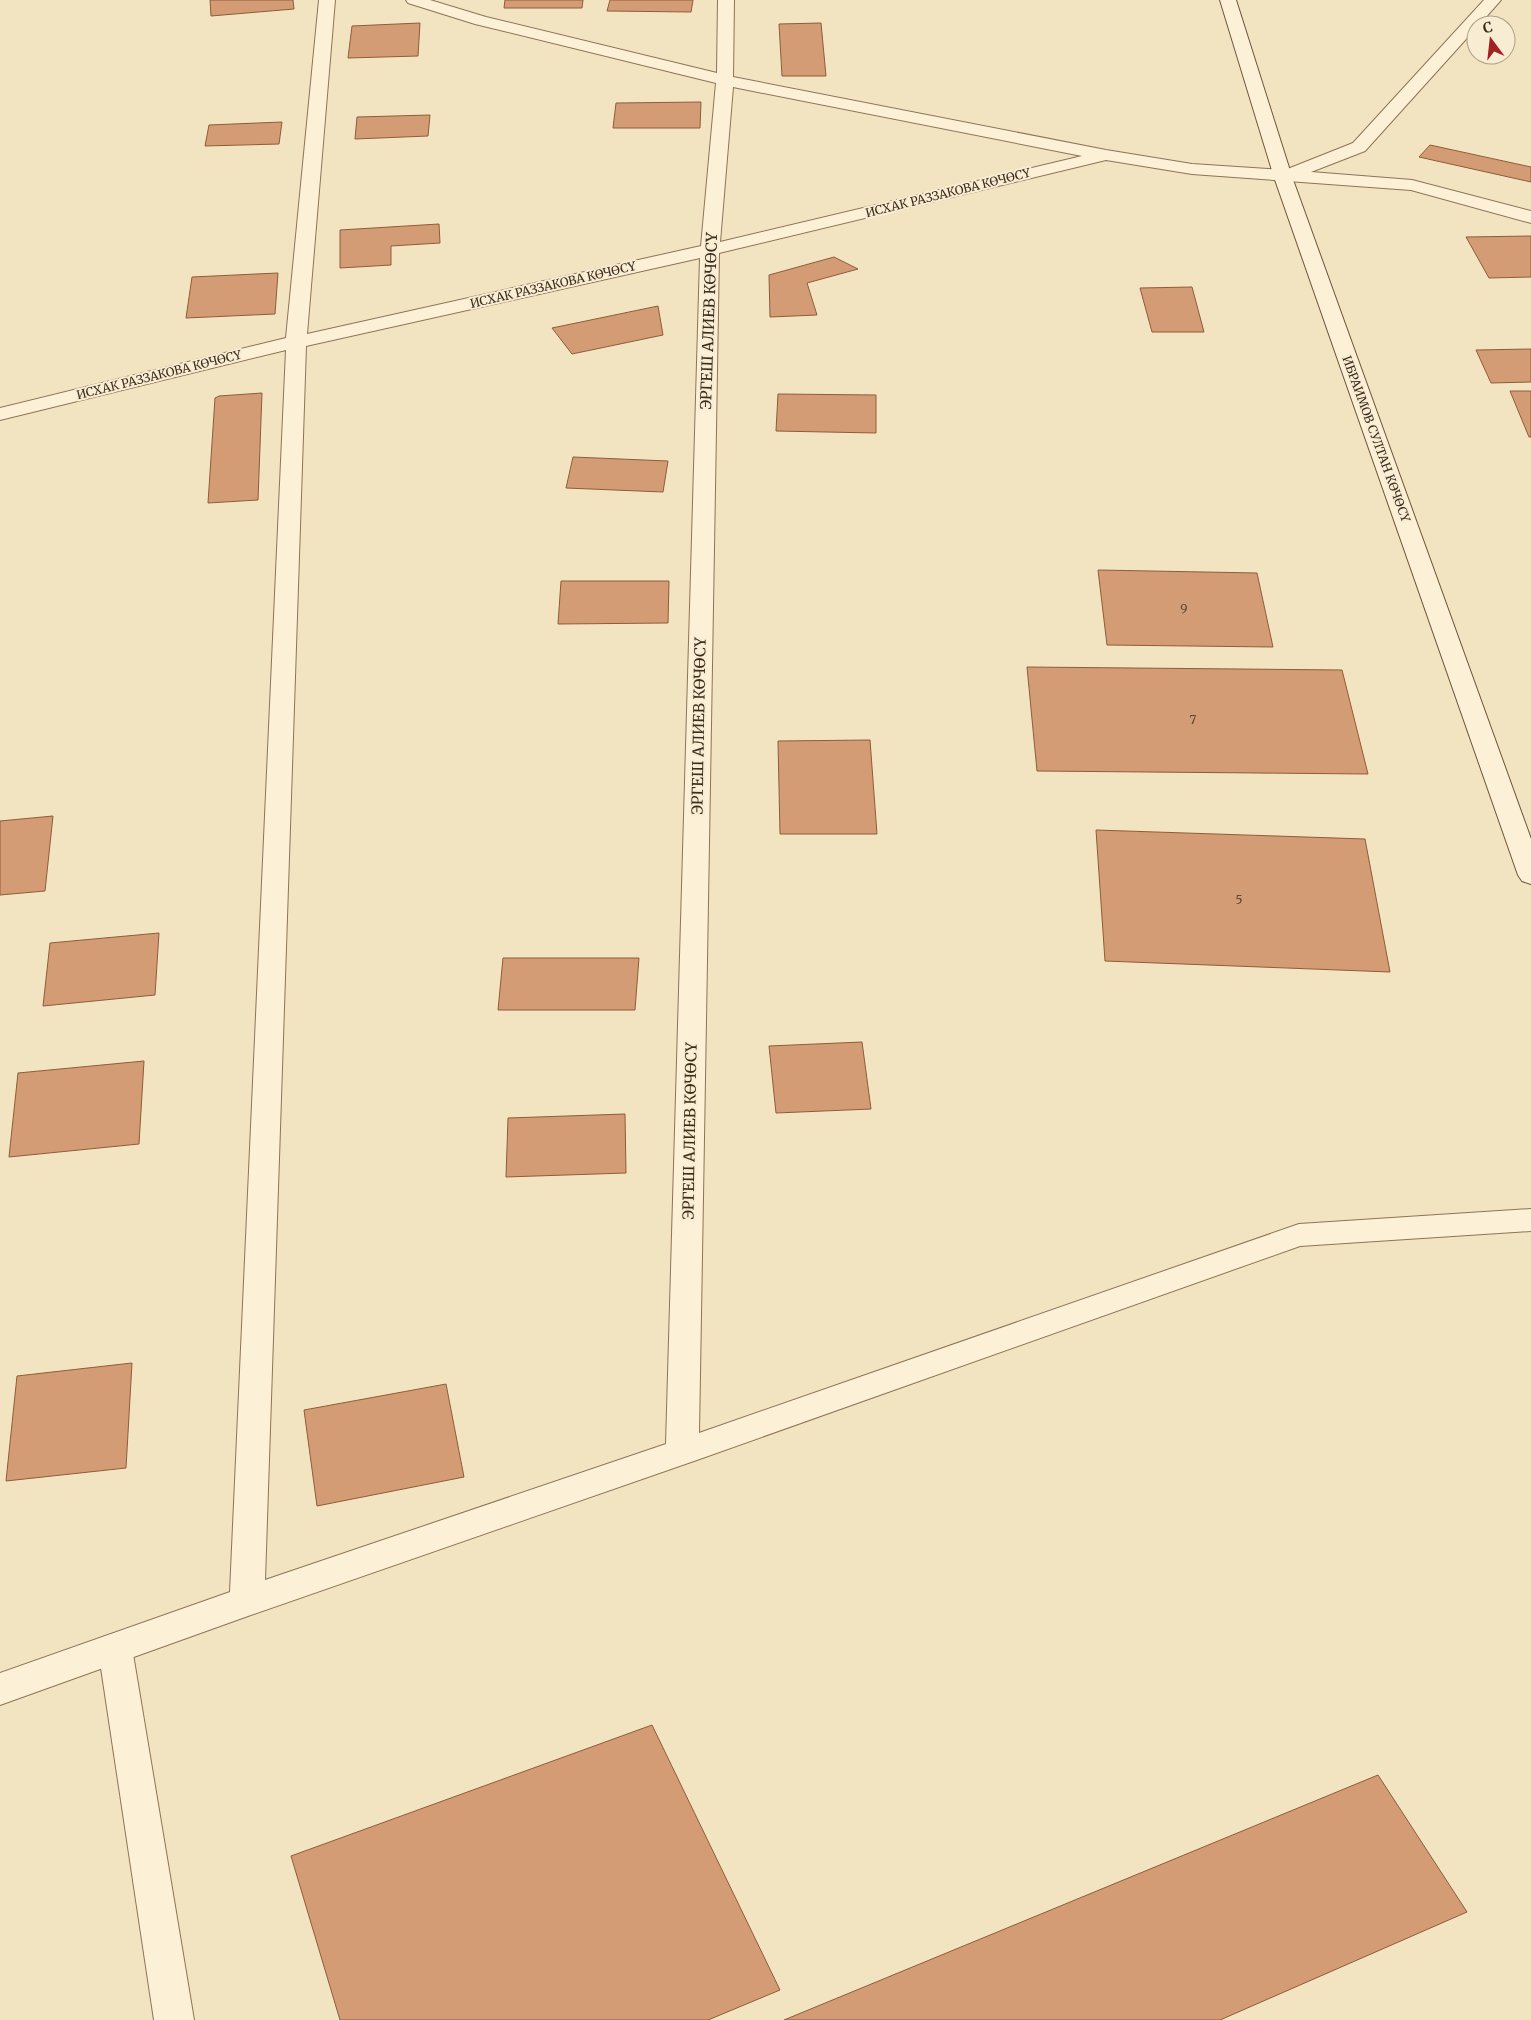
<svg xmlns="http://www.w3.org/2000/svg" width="1531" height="2020" font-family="Merriweather,serif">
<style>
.building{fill:#d39c74;stroke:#8f5c3a}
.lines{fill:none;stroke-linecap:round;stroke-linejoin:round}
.service-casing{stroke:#8d7457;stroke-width:2}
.minor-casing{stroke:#8d7457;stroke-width:2}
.secondary-casing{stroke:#6f553a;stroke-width:2}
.service{fill:#fcf0d6;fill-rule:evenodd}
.minor{fill:#fcf0d6;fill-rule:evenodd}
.secondary{fill:#fcf0d6;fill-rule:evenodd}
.labels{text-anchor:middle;stroke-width:4;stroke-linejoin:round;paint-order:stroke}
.far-street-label{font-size:12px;fill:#3c2c1d;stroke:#f8edd2}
.number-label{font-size:12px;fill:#624833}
.street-label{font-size:15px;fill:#3c2c1d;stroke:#f8edd2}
</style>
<rect width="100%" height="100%" fill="#f2e3c1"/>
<path class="building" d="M210,0H293L294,9L211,16Z
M505,0H583L582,8H504Z
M610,0H693L691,12L607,11Z
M420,23L418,56L348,58L352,26Z
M821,23L826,76H782L779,24Z
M701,102L700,128H613L616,103Z
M430,115L428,136L355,139L357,117Z
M282,122L279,144L205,146L209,125Z
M1430,145L1531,167V182L1419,157Z
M439,224L440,243L391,246V265L340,268V230Z
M1531,236V277L1489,278L1466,237Z
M834,257L858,269L807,283L817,315L770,317L769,275Z
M278,273L275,314L186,318L192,277Z
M1192,287L1204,332H1152L1140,288Z
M658,306L663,335L572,354L552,328Z
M1531,349V382L1491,383L1476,350Z
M1510,391H1531V437H1529Z
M262,393L258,500L208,503L215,398L219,396Z
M778,394L876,395V433L776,431Z
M573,457L668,461L663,492L566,488Z
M1098,570L1257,573L1273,647L1107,645Z
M561,581H669L668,623L558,624Z
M1027,667L1342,670L1368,774L1037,771Z
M870,740L877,834H780L778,741Z
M53,816L45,891L0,895V821Z
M1096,830L1365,839L1390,972L1105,961Z
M159,933L155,995L43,1006L50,943Z
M503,958H639L635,1010H498Z
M862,1042L871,1109L776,1113L769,1046Z
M144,1061L139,1144L9,1157L18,1073Z
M625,1114L626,1173L506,1177L508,1118Z
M132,1363L126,1468L6,1481L17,1376Z
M446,1384L464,1477L317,1506L304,1410Z
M652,1725L780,1990L708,2020H340L291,1856Z
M1378,1775L1467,1912L1220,2020H784Z"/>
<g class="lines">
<g class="service-casing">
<path id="service" d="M115,1633L127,1637L132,1648L194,2020H154L98,1648L103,1637Z"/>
</g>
<g class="minor-casing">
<path id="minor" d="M319,0H335L307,334L701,246L716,83L475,24L408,3L406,0H430L486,17L717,73L718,0H734L733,77L1106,150L1192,164L1285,170L1353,143L1484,0H1501L1479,25H1476V28L1365,151L1311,172L1412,180L1531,211V223L1411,190L1192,174L1106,160L719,253L699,1433L1299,1224L1531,1209V1231L1300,1246L694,1461L248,1616L0,1705V1673L230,1592L286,350L0,420V408L286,338ZM733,87L1082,156L720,242ZM700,258L666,1444L265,1580L306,346Z"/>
</g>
<g class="secondary-casing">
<path id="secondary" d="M1220,0H1236L1292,177L1531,839V884L1522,881L1518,875L1274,177Z"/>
</g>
<use href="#service" class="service"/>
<use href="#minor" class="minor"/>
<use href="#secondary" class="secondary"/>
</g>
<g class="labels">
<g class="far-street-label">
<text transform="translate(948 193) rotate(-14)" y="4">ИСХАК РАЗЗАКОВА КӨЧӨСҮ</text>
<text transform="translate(553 285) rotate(-13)" y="4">ИСХАК РАЗЗАКОВА КӨЧӨСҮ</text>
<text transform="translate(159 375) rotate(-14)" y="4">ИСХАК РАЗЗАКОВА КӨЧӨСҮ</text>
<text transform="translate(1376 439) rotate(70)" y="4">ИБРАИМОВ СУЛТАН КӨЧӨСҮ</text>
</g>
<g class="number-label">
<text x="1184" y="613">9</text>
<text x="1193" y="724">7</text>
<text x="1239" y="904">5</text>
</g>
<g class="street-label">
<text transform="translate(709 321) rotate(-88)" y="5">ЭРГЕШ АЛИЕВ КӨЧӨСҮ</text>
<text transform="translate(699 726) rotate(-89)" y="5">ЭРГЕШ АЛИЕВ КӨЧӨСҮ</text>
<text transform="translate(690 1131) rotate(-89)" y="5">ЭРГЕШ АЛИЕВ КӨЧӨСҮ</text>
</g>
</g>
<g transform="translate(1491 40) rotate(345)"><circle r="24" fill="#f8edd2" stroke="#ada08a"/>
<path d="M0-4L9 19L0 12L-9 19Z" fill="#a22122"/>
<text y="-8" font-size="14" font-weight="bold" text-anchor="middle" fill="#3c2c1d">С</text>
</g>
</svg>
